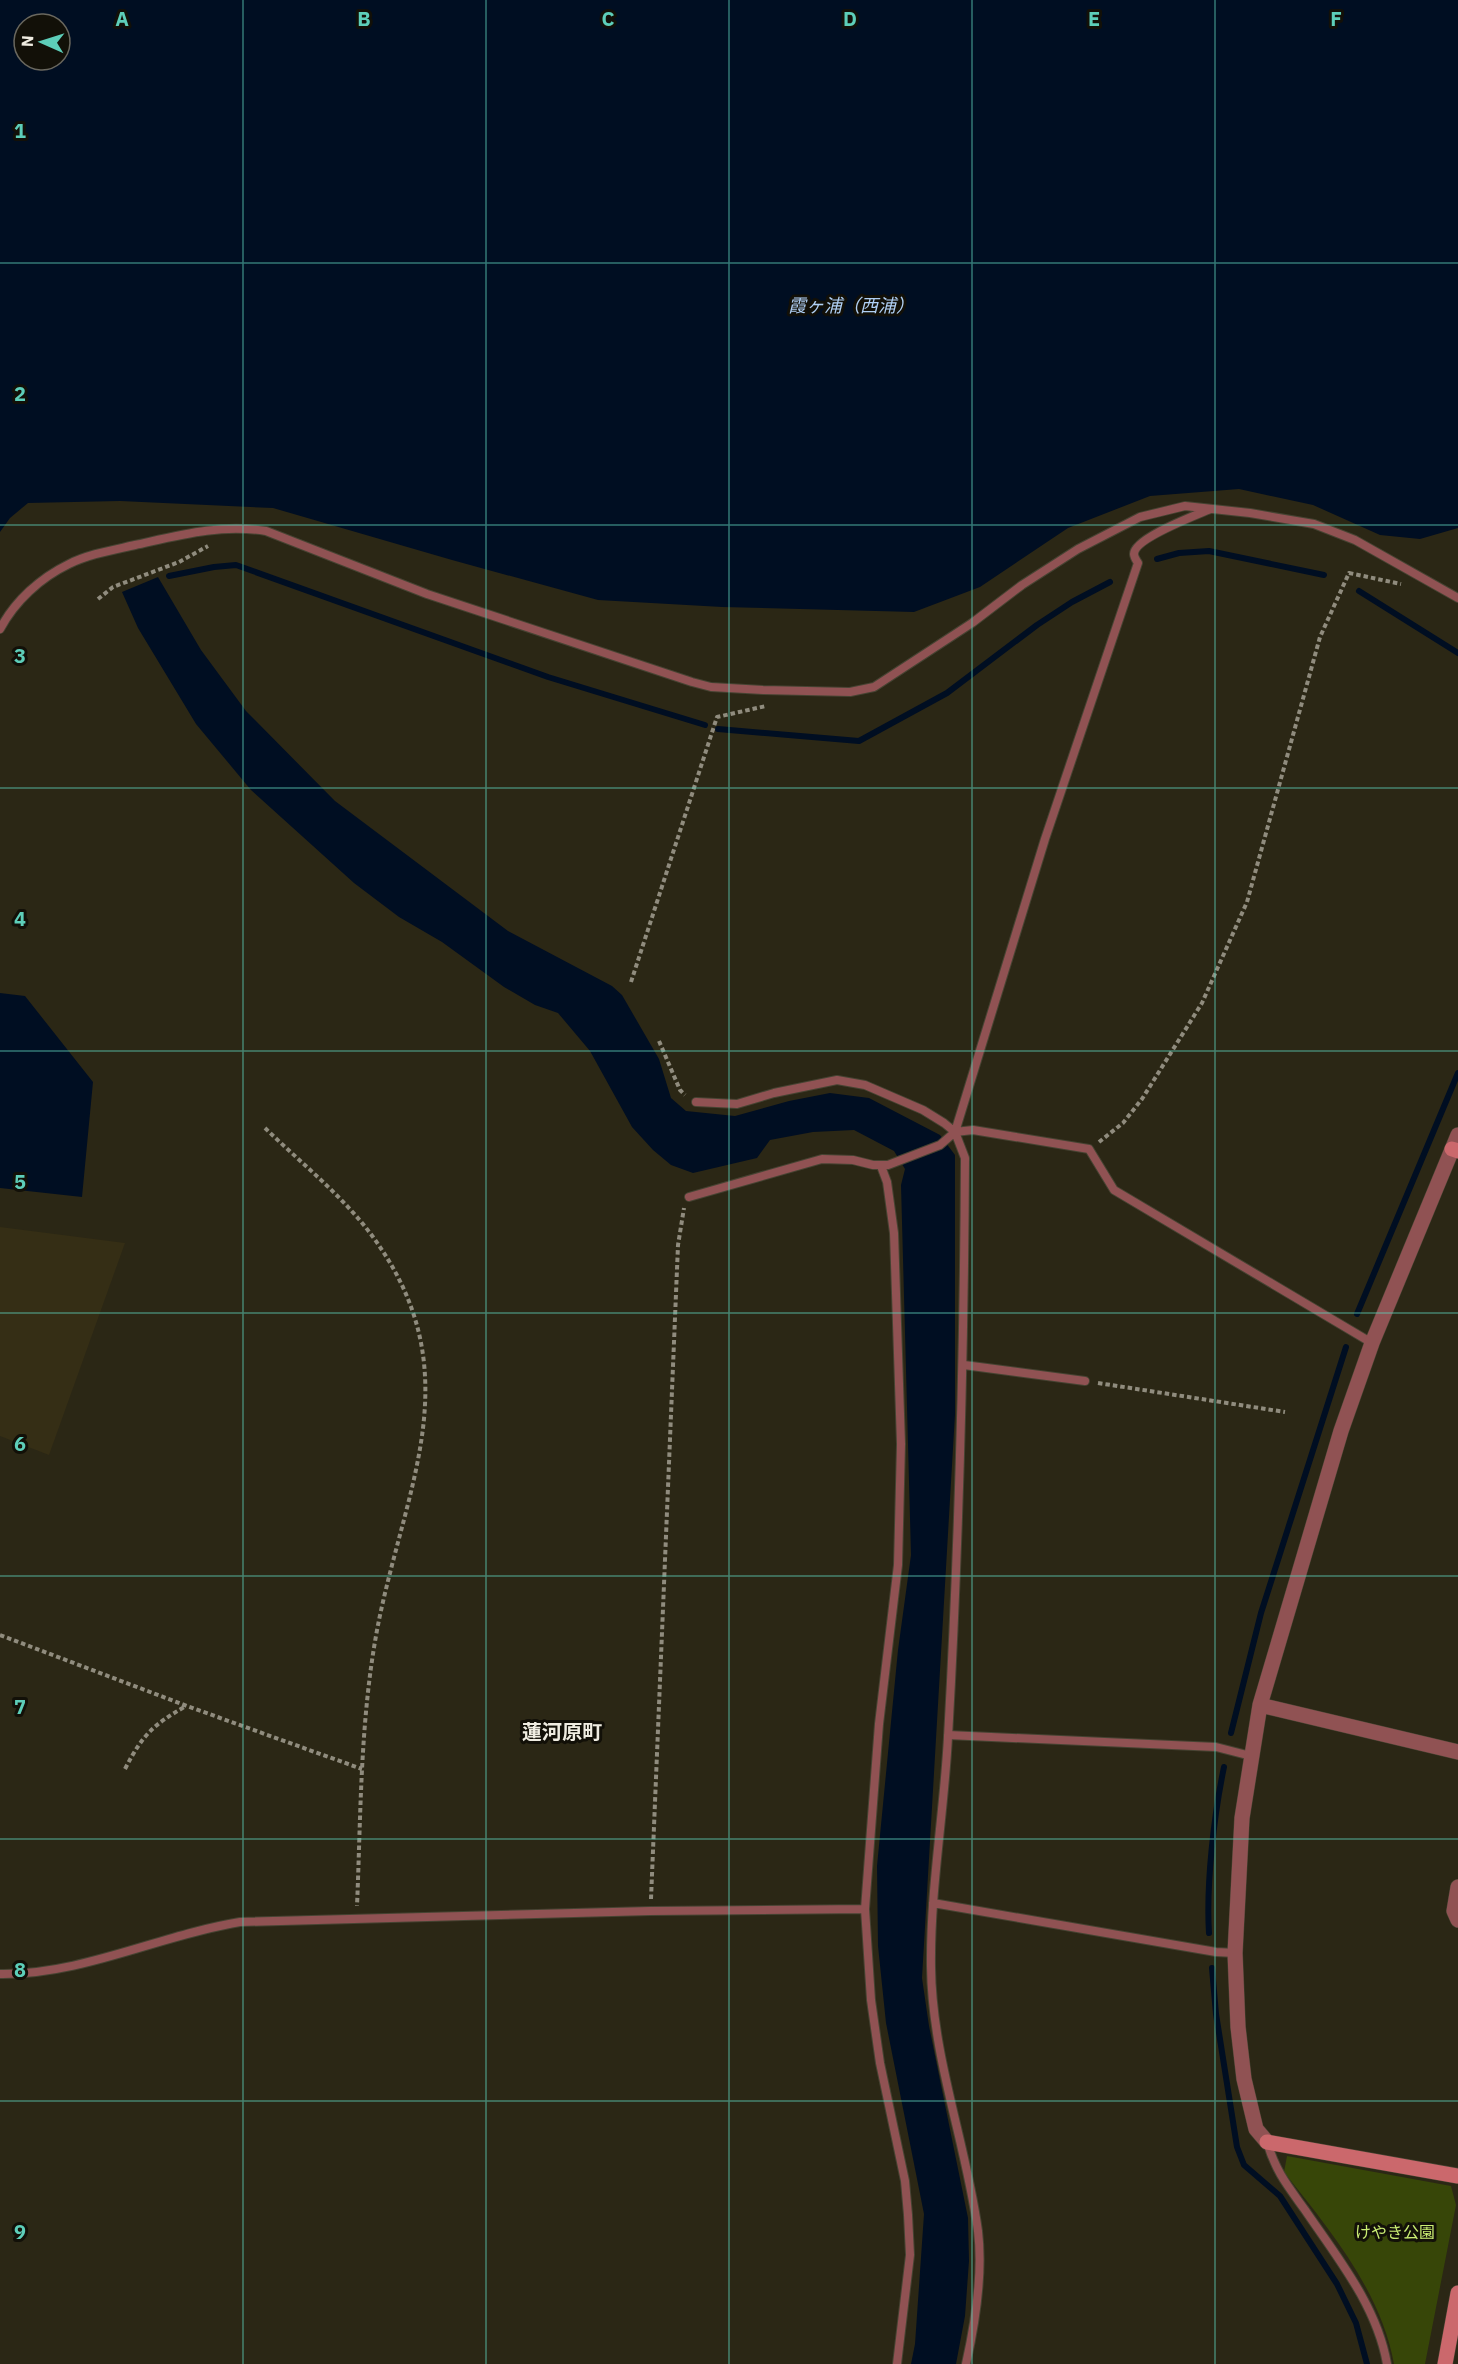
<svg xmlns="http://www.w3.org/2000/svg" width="1458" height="2364" font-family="'IBM Plex Sans','Noto Sans JP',sans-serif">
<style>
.built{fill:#352e15}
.green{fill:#374608}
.water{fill:#000e22;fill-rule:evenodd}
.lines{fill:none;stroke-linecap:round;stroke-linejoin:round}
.stream{stroke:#000e22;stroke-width:6}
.lane-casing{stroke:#464332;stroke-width:10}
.street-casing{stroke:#464332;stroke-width:16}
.secondary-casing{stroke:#464332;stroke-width:16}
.path{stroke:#908c7e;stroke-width:4;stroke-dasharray:4.5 3;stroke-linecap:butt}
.lane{stroke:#905253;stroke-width:8}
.street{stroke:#905253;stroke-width:15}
.secondary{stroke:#cb686c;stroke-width:15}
.grid{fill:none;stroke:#5dceb9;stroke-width:1.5;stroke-opacity:0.55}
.labels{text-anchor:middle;stroke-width:6;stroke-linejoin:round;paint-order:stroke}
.park-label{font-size:16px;fill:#caed73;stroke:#121008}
.water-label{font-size:18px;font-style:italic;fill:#b0d0f5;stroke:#121008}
.quarter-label{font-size:20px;font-weight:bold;fill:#efece1;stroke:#121008}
.grid-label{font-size:20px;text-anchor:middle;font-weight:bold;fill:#5dceb9;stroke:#121008;stroke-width:6;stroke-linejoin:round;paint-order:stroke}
</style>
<rect width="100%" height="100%" fill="#2b2715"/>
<path class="built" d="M0,1227L125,1243L49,1455L0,1436Z"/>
<path class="green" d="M1287,2156L1451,2186L1456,2205L1425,2364H1394C1381,2291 1329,2229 1284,2172Z"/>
<path class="water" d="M0,0H1458V528L1420,539L1380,535L1313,505L1239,489L1150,496L1068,528L980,587L914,612L722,607L598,600L452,560L273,508L120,501L28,503L10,518L0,532ZM24,24H60V60H24Z
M158,577L201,650L246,711L335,801L508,931L612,986L622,995L659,1059L671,1098L686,1111L735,1116L789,1101L830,1093L869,1098L940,1135L955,1155V1414L922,1978L929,2026L968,2218L969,2261L965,2316L956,2364H911L915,2344L924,2214L886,2023L878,1946L877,1866L898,1650L911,1555L901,1185L905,1169L894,1151L854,1130L813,1132L770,1140L757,1158L693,1173L671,1165L653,1150L632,1127L590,1051L558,1013L535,1005L504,987L442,942L399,917L354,883L251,790L196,724L138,628L122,592Z
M0,993L25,996L93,1082L82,1197L0,1188Z"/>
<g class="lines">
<path class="stream" d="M1157,559L1179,553L1209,551L1324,575
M169,576L214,567L236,565L548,677L705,725
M1359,591L1458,653
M718,729L859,741L947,693L1037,625L1072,602L1110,582
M1357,1314L1458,1073
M1231,1733L1261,1613L1346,1347
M1209,1933C1206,1884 1214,1815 1224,1767
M1212,1968L1216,2014L1237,2147L1244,2165L1280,2196L1337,2284L1356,2323L1367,2364"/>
<g class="lane-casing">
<path id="lane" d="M0,629C15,601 40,578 69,564C89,554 113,550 135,545C180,535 219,524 266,531L427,594L692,682L711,687L763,690L850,692L874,687L972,623L1022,585L1078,549L1140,517L1185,506L1250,513L1314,524L1355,540L1458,598
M696,1102L737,1104L774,1093L837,1080L865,1085L923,1110L944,1123L955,1132L965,1158C964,1351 959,1544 948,1737C944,1814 930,1890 931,1967C932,2057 966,2143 978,2231C983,2272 975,2324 966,2364
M955,1132L973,1130L1089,1149L1114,1190L1372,1343
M881,1166L887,1182L894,1233L901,1444L898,1565L879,1724L865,1909L871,2000L880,2063L905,2181L908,2215L910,2255L897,2364
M689,1197L822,1159L853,1160L873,1165H888L940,1145L955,1132L1045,839L1138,563C1136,560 1134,557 1134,554C1134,538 1197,515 1210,509
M964,1365L1085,1381
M948,1735L1216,1747L1251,1756
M933,1903L1216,1952L1235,1953
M0,1974C82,1975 160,1935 240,1922L650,1911L865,1909
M1267,2142C1276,2172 1287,2185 1305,2210C1337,2257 1377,2306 1387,2364"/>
</g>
<g class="street-casing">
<path id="street" d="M1260,1705L1458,1752
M1458,1887L1454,1911L1458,1920
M1267,2142L1256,2129L1244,2079L1238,2027L1235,1953L1242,1818L1260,1705L1341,1431L1372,1343L1458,1135"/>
</g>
<g class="secondary-casing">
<path id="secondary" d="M1452,1149L1458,1151
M1267,2142L1458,2176
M1445,2364L1458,2293"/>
</g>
<path class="path" d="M98,599L113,587L179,562L208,546
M631,982L717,717L766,706
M659,1041L680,1090L685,1095
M265,1128C301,1163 343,1196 373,1237C470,1370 408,1480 379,1620C360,1714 361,1811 357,1906
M1099,1142L1123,1123L1142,1099L1202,1003L1247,902L1320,637L1349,573L1401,584
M1098,1383L1285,1412
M0,1635L187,1706L362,1769
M125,1769C143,1734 153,1725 186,1706
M651,1899L678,1245L684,1208"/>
<use href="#lane" class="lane"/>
<use href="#street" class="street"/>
<use href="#secondary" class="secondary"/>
</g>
<path class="grid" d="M243,0V2364M486,0V2364M729,0V2364M972,0V2364M1215,0V2364M0,263H1458M0,525H1458M0,788H1458M0,1051H1458M0,1313H1458M0,1576H1458M0,1839H1458M0,2101H1458"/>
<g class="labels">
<g class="park-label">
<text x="1395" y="2238">けやき公園</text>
</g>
<g class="water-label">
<text x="851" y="312">霞ヶ浦（西浦）</text>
</g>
<g class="quarter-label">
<text x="562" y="1739">蓮河原町</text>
</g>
</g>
<g class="grid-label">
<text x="122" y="26">A</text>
<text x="364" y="26">B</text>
<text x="608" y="26">C</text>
<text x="850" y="26">D</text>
<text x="1094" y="26">E</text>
<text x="1336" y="26">F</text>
<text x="20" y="138">1</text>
<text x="20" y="401">2</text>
<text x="20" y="663">3</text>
<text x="20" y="926">4</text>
<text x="20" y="1189">5</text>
<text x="20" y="1451">6</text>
<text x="20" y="1714">7</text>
<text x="20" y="1977">8</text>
<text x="20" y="2239">9</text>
</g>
<g transform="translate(42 42) rotate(273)"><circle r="28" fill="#121008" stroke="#6a685f" stroke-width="1.5"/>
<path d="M0-4.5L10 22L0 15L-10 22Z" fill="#5dceb9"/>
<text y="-9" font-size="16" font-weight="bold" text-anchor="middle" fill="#efece1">N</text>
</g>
</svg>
